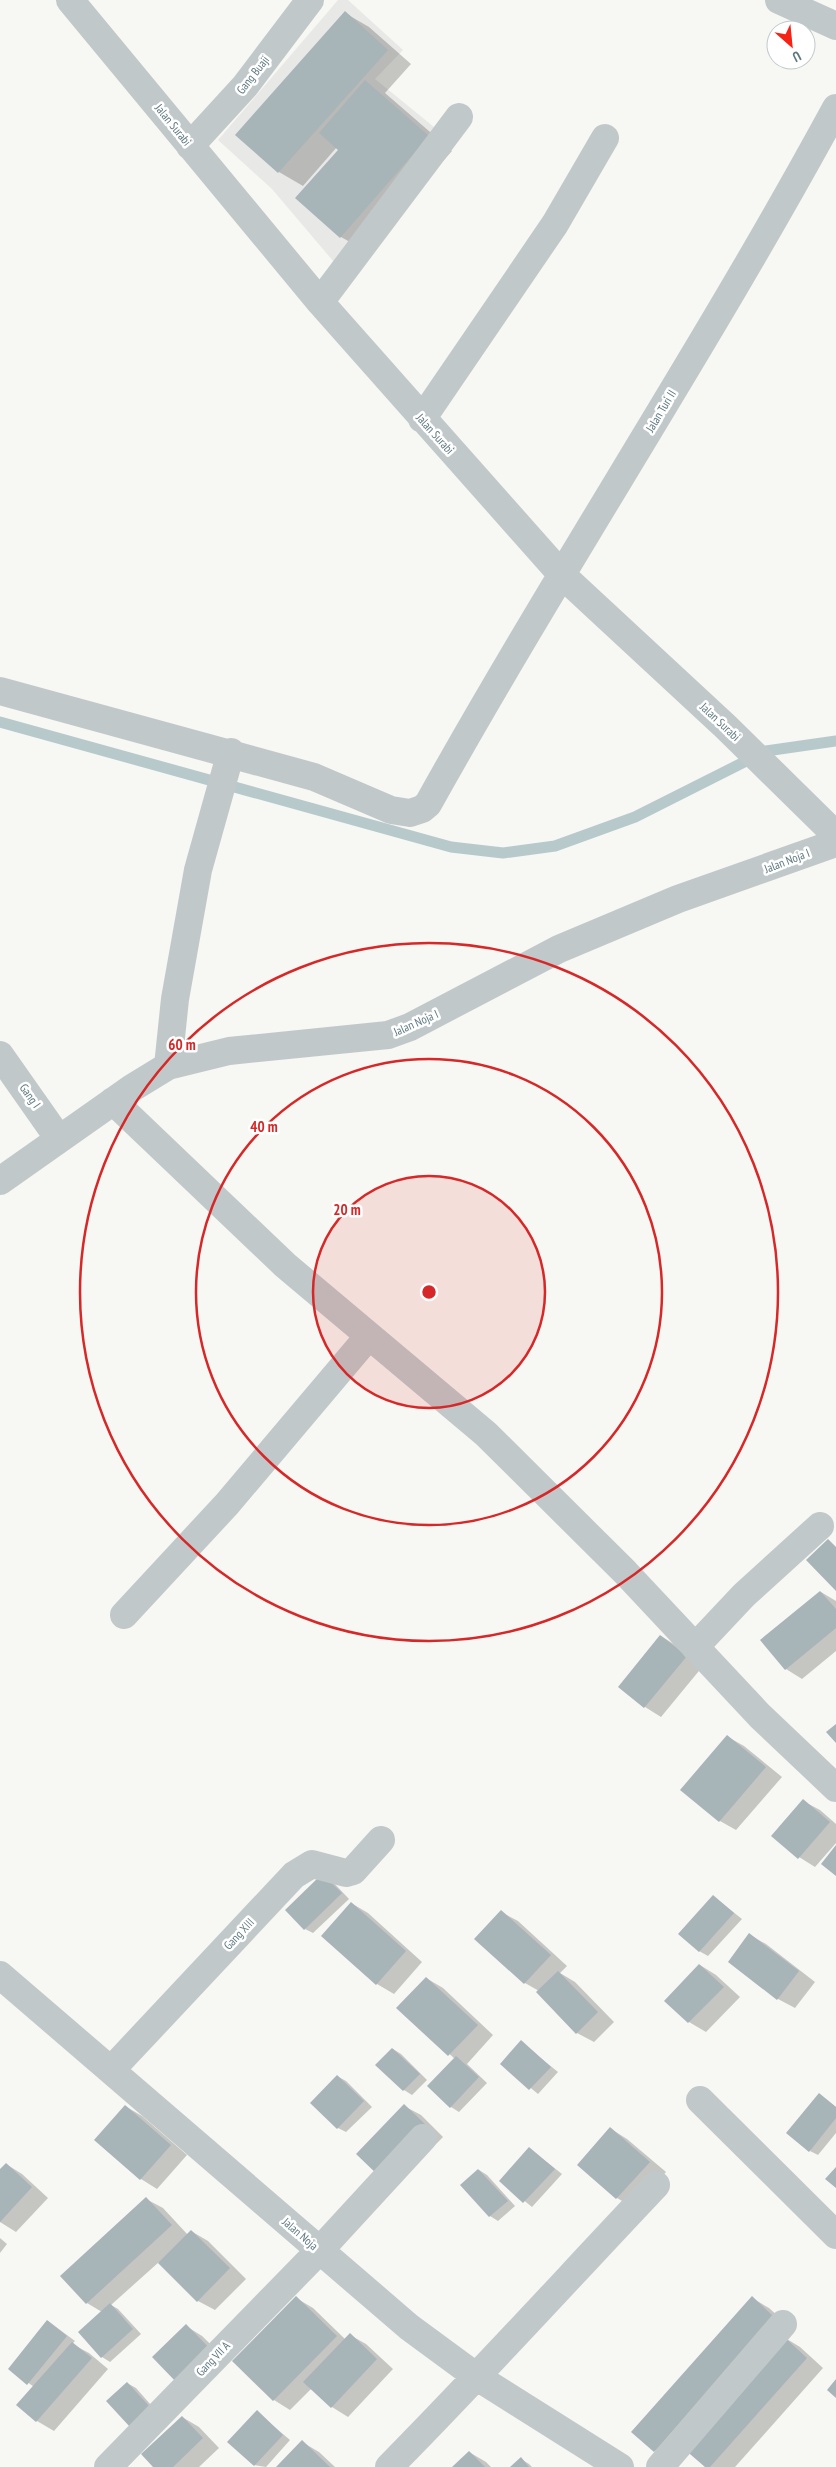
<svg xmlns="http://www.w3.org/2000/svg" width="836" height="2467" font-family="'PT Sans Narrow',sans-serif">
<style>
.built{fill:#e8e8e7}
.shadow{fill:#0003}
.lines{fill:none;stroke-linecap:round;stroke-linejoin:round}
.stream{stroke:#b7c9cb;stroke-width:11}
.building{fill:#a7b4b8}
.minor{stroke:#c1c8ca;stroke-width:28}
.ring{fill:none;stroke:#d62828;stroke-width:2.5}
.labels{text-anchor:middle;stroke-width:5;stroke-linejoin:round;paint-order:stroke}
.street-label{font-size:12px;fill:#5f7982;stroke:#fff}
.centre{fill:#d62828;stroke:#fff;stroke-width:2.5}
.ring-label{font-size:15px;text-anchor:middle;font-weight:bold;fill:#d62828;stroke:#fff;stroke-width:5;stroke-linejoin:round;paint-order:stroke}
</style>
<rect width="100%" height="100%" fill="#f7f7f3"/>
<path class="built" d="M338,0H348L403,50L375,79L450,140L339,268L272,189L218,140Z"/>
<path class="shadow" d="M345,13L369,27L411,64L385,93L452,151L364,250L341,237L340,149L337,147L303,186L279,172L237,135Z
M821,1592L836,1601V1651L802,1679L786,1669Z
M661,1636L677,1646L703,1666L661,1717L645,1707Z
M728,1737L744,1746L782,1777L736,1830L720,1821Z
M803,1801L820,1810L836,1824V1843L815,1867L799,1857Z
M331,1880L349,1899L313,1933L305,1929Z
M713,1896L742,1919L708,1956L699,1951Z
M351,1903L368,1913L422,1962L394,1994L377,1984L323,1936Z
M501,1912L518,1921L567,1966L560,1973L575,1982L614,2022L594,2042L577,2033L539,1991L525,1983L476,1939Z
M750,1935L766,1944L815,1982L795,2008L778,1999L730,1962Z
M700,1965L716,1975L740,1997L706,2032L689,2022L666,2001Z
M426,1978L443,1988L493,2035L467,2064L487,2083L459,2112L451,2107L455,2059L398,2008Z
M521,2042L558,2072L538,2094L502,2064Z
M393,2049L401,2054L427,2080L412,2095L404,2090L377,2065Z
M337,2076L346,2081L372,2107L346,2132L338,2128Z
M827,2100L836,2107V2133L818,2155L810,2151Z
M125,2106L142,2116L187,2155L157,2189L141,2179Z
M404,2106L421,2115L443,2137L397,2184Z
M611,2129L627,2139L666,2172L634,2208L617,2198L579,2165Z
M529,2148L562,2174L532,2207L500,2181Z
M6,2164L22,2174L48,2198L16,2232L0,2222V2171Z
M479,2170L487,2175L515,2206L498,2221L490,2216L462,2185Z
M146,2199L163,2208L188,2235L191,2231L208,2241L246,2279L215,2310L198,2301L159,2262L111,2305L118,2309L141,2334L110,2362L102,2357V2312L87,2303Z
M0,2238L7,2244L0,2253Z
M296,2298L313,2308L345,2339L350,2335L366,2344L393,2369L348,2417L332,2407L312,2388L290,2410L274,2400Z
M752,2298L769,2308L790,2327L782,2336L800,2347L823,2368L735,2467H707L683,2447L672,2460L655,2451Z
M48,2321L75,2341L72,2344L89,2353L108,2369L54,2431L37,2421L18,2405L34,2387L10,2369Z
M186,2326L202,2336L229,2362L196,2393Z
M127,2383L136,2388L158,2413L139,2431Z
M257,2412L290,2440L266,2467L254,2465Z
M182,2417L199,2427L219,2448L199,2467H155Z
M302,2442L319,2452L335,2467H278Z
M469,2452L486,2462L491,2467H454Z
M521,2459L529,2464L532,2467H512Z"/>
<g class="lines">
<path class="stream" d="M0,722L451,847L503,853L555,846L635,817L766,751L836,741"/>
</g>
<path class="building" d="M345,11L388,50L278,173L235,135Z
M365,80L429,136L340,238L295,198L338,150L319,133Z
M828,1539L836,1547V1591L806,1560Z
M820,1591L836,1609V1628L785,1670L760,1640Z
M660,1635L687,1656L644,1708L618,1687Z
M836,1724V1743L826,1732Z
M727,1735L766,1767L719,1822L680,1790Z
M803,1799L830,1822L798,1859L771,1836Z
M836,1845V1876L821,1864Z
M322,1874L342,1893L304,1930L285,1910Z
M713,1895L734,1913L699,1952L678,1934Z
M351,1902L406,1951L376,1985L321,1936Z
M501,1910L551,1955L524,1984L474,1939Z
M749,1933L799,1971L777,2000L728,1962Z
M699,1964L724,1987L688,2023L664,2001Z
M558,1971L598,2012L576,2034L536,1992Z
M426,1977L478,2025L448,2056L396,2008Z
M521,2040L551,2067L529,2090L500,2064Z
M392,2048L420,2074L403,2091L375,2065Z
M456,2056L479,2077L450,2108L427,2086Z
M337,2075L364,2101L337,2129L310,2103Z
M819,2093L836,2107V2118L809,2152L786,2133Z
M404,2104L428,2127L379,2176L356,2154Z
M125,2105L171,2145L140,2180L94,2140Z
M610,2127L650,2162L616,2199L577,2165Z
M529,2147L555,2169L523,2203L499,2181Z
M6,2163L32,2187L0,2222V2169Z
M836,2167V2188L825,2179Z
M478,2169L508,2201L489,2217L460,2185Z
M146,2197L172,2225L86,2304L60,2276Z
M191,2230L230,2268L197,2302L158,2263Z
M296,2296L337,2336L273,2401L232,2361Z
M752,2296L774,2317L654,2452L631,2432Z
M110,2303L133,2329L101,2358L78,2332Z
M47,2320L67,2336L27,2385L8,2369Z
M186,2324L213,2352L179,2385L152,2357Z
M350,2333L377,2359L331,2408L303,2382Z
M783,2336L807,2358L710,2467H705L683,2448Z
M72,2342L92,2358L36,2422L16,2405Z
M836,2379V2398L827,2390Z
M127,2382L151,2408L130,2427L106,2401Z
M257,2410L283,2435L254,2466L227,2442Z
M182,2416L203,2438L173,2467H153L141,2454Z
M302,2440L330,2467H276Z
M469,2451L485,2467H452Z
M521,2457L529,2467H510Z"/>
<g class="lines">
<path class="minor" d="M70,0L320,302L562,575L726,727L836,835
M779,0L836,26
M190,146L245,86L310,0
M320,302L459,117
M422,419L555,224L605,138
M0,691L314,777L391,810L410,813L422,809L428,804C559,569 708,344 836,108
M0,1055L59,1139
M168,1066L175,999L198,870L231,752
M113,1101L285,1265L486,1434L625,1572L760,1716L836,1788
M0,1181L132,1088L168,1066L229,1051L388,1035L410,1027L559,949L678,899L836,843
M124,1615L227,1504L368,1337
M695,1647L744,1595L820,1526
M0,1975L409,2327L477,2377L620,2467
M112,2069L294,1875L312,1864L346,1873L353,1871L381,1840
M700,2100L836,2235
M108,2467L319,2251L423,2138
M389,2467C480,2375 567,2279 656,2185
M660,2467L783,2324"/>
</g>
<circle cx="429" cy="1292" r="116" fill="#d62828" fill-opacity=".12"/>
<g class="ring">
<circle cx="429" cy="1292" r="116"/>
<circle cx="429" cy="1292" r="233"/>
<circle cx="429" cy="1292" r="349"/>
</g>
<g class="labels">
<g class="street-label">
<text transform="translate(253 75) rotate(-52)" y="4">Gang Buaji</text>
<text transform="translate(173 125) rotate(51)" y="4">Jalan Surabi</text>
<text transform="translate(661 411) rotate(-59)" y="4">Jalan Turi II</text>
<text transform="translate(435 434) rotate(48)" y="4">Jalan Surabi</text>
<text transform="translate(720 722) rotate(43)" y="4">Jalan Surabi</text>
<text transform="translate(787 861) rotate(-21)" y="4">Jalan Noja I</text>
<text transform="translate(416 1023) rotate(-24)" y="4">Jalan Noja I</text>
<text transform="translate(30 1096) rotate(55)" y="4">Gang I</text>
<text transform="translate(239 1934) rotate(-47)" y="4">Gang XIII</text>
<text transform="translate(300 2234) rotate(41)" y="4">Jalan Noja</text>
<text transform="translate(213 2359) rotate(-46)" y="4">Gang VII A</text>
</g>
</g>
<circle cx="429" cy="1292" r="8" class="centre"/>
<g class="ring-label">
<text x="182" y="1050">60 m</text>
<text x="264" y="1132">40 m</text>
<text x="347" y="1215">20 m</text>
</g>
<g transform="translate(791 45) rotate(153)"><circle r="24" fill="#ffffff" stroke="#bfc9cd"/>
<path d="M0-4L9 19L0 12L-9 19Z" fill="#f52216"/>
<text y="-8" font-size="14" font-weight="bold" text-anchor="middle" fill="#5f7982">U</text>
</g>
</svg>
